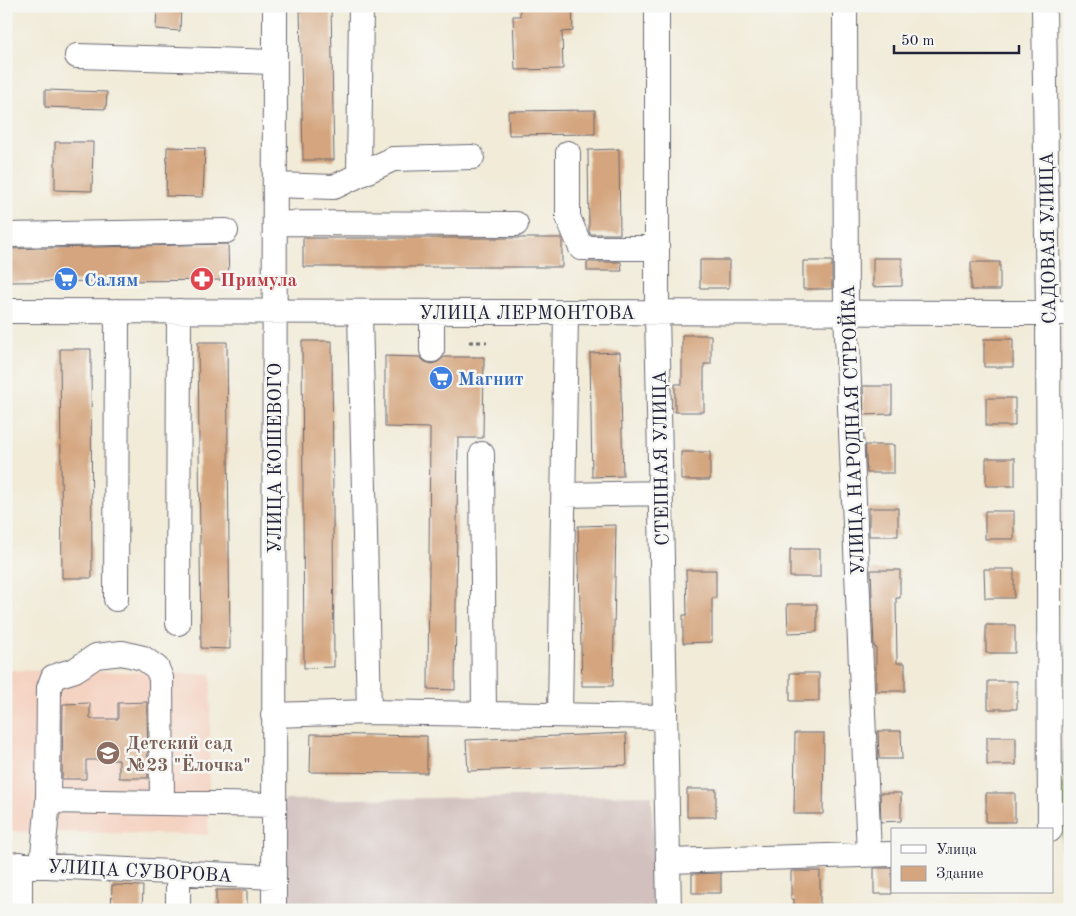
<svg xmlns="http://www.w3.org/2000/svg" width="1076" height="916" font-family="'Old Standard TT',serif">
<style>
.built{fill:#f5d3c2}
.industrial{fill:#d1c0bd}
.green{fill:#9fc46e;stroke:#607354}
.building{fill:#d4a57e}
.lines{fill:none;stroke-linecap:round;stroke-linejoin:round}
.minor-casing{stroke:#6a6872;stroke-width:26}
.path{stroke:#6a6872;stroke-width:3;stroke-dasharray:4 4;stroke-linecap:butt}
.minor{stroke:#fff;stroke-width:24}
.labels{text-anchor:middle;stroke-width:5;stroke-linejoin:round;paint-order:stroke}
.street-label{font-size:19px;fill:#22223b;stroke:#f6f6f2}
.shop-label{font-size:19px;font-weight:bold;fill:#366cbe;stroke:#f6f6f2;text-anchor:start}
.health-label{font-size:19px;font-weight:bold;fill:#be3a42;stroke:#f6f6f2;text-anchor:start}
.education-label{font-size:19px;font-weight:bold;fill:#785e54;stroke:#f6f6f2;text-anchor:start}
</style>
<rect width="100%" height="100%" fill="#f6f6f2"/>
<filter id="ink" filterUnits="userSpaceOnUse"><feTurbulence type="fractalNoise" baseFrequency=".02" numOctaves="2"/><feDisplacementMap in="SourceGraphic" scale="10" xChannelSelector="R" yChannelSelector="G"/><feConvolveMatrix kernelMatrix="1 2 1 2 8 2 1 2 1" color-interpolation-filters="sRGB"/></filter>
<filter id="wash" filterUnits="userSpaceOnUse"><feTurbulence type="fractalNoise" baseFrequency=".0096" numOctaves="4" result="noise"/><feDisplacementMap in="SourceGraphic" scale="20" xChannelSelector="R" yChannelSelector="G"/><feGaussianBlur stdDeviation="1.12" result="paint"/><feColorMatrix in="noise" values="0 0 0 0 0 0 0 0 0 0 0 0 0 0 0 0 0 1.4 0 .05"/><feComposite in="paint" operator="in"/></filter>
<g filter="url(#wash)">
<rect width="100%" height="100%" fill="#f1ebd8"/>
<path class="built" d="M6,670L211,674L208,835L6,831Z"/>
<path class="industrial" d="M652,795L654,910H286L284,800Z"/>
<path class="green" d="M1069,495L1070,856H1062Z"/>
<g id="blocks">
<path class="building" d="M157,6H181L180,31L156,29Z
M300,6H331L334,160H303Z
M520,6H572L573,31L562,32L563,69L515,70L513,16H520Z
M45,90L107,92L106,109L45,107Z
M595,110V134L509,135L508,111Z
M55,142H93L92,191L55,190Z
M167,147L205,148L203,197L166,196Z
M619,149L620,234H590L589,231L588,150Z
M303,238H562V267H303Z
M228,244L229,280L6,282V249Z
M873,258H902V286L873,287Z
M700,260H729V288H700Z
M803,261H832V289H803Z
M587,262H621L622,271H587Z
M971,262H1000V290H971Z
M682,335H711V364H704V412H675V384H682Z
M984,339H1013V367H984Z
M302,341H332L334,667L304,668Z
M198,342H227L230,649L201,648Z
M60,349H91L92,578H62Z
M620,352L623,476L592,477L590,353Z
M385,356L420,357L425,362L432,364L438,362L444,357H484L483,438H458L455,690L428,689L430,428L385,427Z
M863,386H892V414L864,415Z
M986,398H1015V426H986Z
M865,445H894V473H867Z
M681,452H710V480H681Z
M986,458H1015V486H986Z
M869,508H898V536H869Z
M985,511H1014V539H985Z
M616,525L613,686H582L578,526Z
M790,549H820V577H790Z
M984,569H1014V598H985Z
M686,570H716V598H712V642L683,643V615H687Z
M871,570H900V598H896L897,663H905V691H876V647H874Z
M787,604H817V632L788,633Z
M986,625H1015V653H986Z
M790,673H819V701H790Z
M988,681H1017V709H988Z
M147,702L148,778H119V760H86V779H62L63,704L90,703V719H118V703Z
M878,731H901L902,759H879Z
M626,733L627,765L468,771L466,740Z
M795,733H824L823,814H794Z
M311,734L427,736V773L310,772Z
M987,737H1016V765H987Z
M687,789H716V817H687Z
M880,793H901V821L881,822Z
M986,793H1015V822H986Z
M874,868H892V894H874Z
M791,871H820V910H794V899H791Z
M721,873V893H692V874Z
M112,885L143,886L142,910H111Z
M216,890H247V910H216Z"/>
</g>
</g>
<g filter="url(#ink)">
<use href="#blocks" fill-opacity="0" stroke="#6a6872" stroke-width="1"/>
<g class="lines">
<g class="minor-casing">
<path id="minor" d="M657,6V312L669,910
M845,6L846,313L869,854
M1044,6L1048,313L1050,830
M77,56L275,62
M568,153V217L581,248H657
M359,174L361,6
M275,185L334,187L393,159L472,157
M275,223L516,224
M6,235L226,231
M6,311L1070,313
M360,312L369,712
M432,350V312
M482,454L484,714
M564,495L661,493
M116,599L117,311
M178,623L179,311
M273,715L369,712L665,717
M560,715L566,312
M48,801L49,688L53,677L75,670L96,656L122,653L143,658L157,668L161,678L162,803
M669,861L892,854
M6,864L274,877
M20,864V910
M42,865L48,801L274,805
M178,910V873
M274,910L275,6"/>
</g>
<path class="path" d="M469,342H487"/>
<use href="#minor" class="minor"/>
</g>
</g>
<defs>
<g id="supermarket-disc" transform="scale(1.25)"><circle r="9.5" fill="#3f7fe0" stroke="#f6f6f2"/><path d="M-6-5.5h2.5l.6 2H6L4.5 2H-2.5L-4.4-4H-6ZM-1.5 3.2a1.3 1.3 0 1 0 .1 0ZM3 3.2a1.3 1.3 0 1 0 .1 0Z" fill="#fff"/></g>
<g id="pharmacy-disc" transform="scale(1.25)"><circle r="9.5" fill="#e0444e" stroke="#f6f6f2"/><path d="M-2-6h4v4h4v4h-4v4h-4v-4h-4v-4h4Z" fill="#fff"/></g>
<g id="school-disc" transform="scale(1.25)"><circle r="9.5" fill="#8d6e63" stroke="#f6f6f2"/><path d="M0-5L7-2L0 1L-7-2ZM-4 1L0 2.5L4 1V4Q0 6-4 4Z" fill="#fff"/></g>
</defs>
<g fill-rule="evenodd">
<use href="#supermarket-disc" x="66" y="279"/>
<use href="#pharmacy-disc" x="202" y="279"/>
<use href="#supermarket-disc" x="441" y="378"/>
<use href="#school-disc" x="108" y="753"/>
</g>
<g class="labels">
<g class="street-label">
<text transform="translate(1047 238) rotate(-91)" y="7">САДОВАЯ УЛИЦА</text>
<text x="527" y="319">УЛИЦА ЛЕРМОНТОВА</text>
<text transform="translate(852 430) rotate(-92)" y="7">УЛИЦА НАРОДНАЯ СТРОЙКА</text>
<text transform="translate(274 458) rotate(-90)" y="7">УЛИЦА КОШЕВОГО</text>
<text transform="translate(660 458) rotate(-91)" y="7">СТЕПНАЯ УЛИЦА</text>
<text transform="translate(140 870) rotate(3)" y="7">УЛИЦА СУВОРОВА</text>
</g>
<g class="shop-label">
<text x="84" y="286">Салям</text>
<text x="458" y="385">Магнит</text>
</g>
<g class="health-label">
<text x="220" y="286">Примула</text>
</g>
<g class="education-label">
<text x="126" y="749">Детский сад<tspan x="126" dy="22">№23 "Ёлочка"</tspan></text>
</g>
</g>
<rect width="1076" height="916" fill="none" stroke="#f6f6f2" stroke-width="25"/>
<rect x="891" y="828" width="162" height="65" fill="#f6f6f2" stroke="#a1a1a9"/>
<rect x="901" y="845" width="25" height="8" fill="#ffffff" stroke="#a1a1a9"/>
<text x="936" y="854" font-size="15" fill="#22223b">Улица</text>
<rect x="901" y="866" width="25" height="15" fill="#d4a57e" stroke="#a1a1a9"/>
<text x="936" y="878" font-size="15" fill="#22223b">Здание</text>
<path d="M894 45v8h125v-8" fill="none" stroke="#22223b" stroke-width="2.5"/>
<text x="901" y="45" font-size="15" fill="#22223b" stroke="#f6f6f2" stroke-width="4" paint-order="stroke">50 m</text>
</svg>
